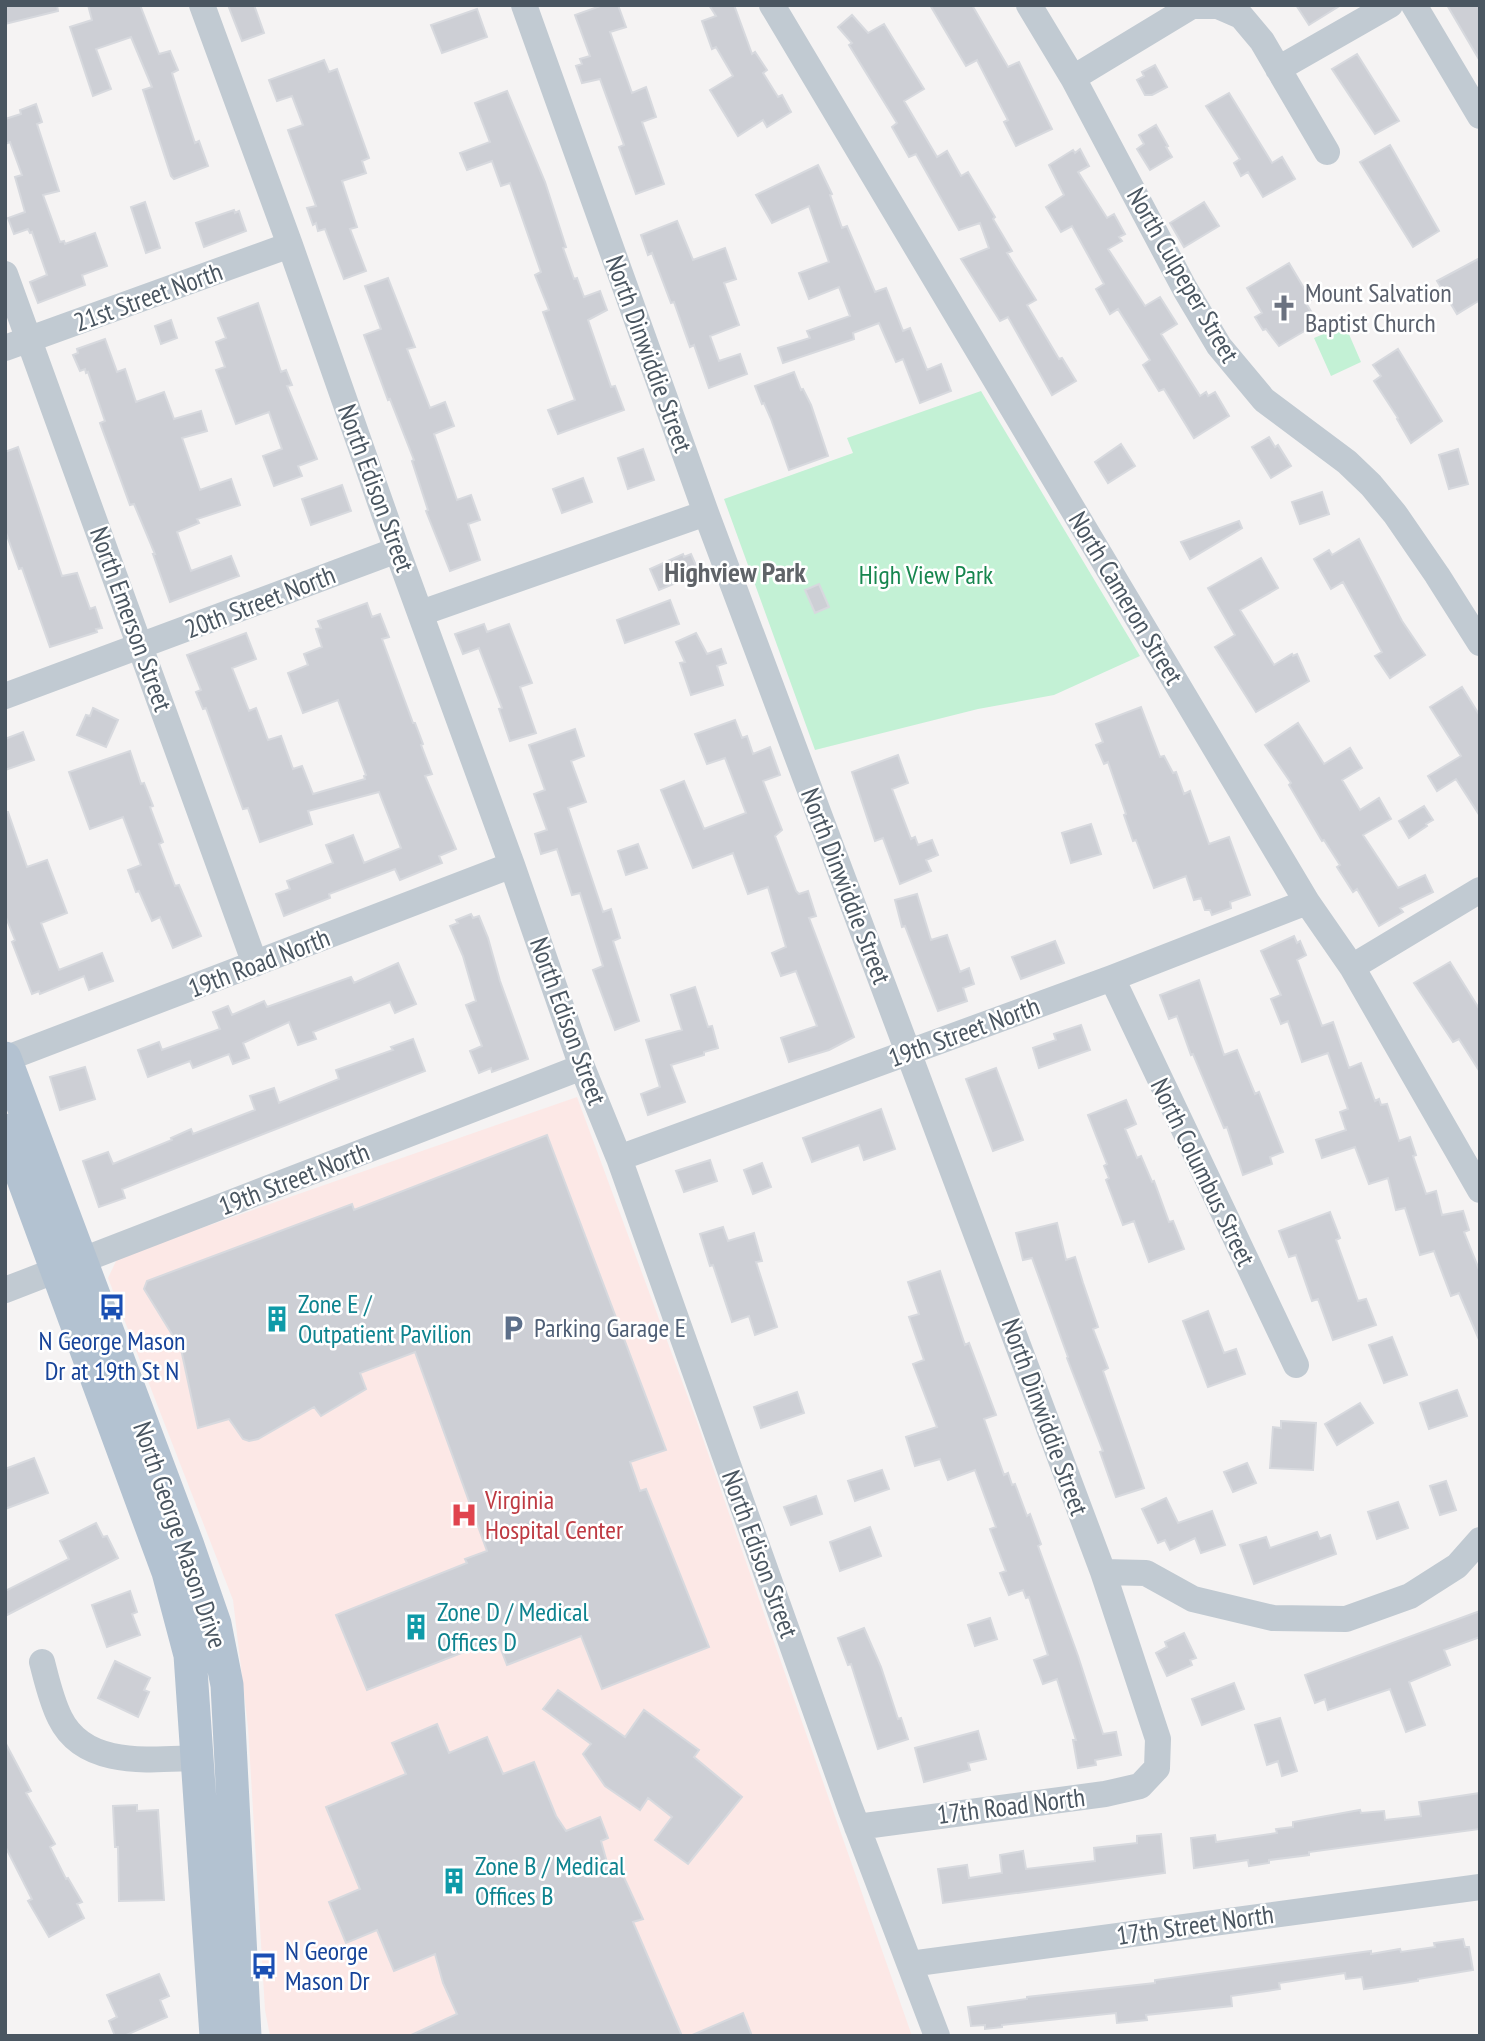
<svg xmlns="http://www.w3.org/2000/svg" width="1485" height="2041" font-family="'PT Sans Narrow',sans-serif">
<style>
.medical{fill:#fce8e6}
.green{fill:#c3f1d5}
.building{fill:#cdcfd5;stroke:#d7d9de;stroke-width:2}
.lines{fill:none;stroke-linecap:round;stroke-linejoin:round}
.minor{stroke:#c1cad2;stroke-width:26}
.major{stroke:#b3c2d1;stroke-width:33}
.labels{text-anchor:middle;stroke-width:5;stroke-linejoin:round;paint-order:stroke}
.street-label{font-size:26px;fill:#4a5661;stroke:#fff}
.worship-label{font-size:26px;fill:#5b616d;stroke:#fff;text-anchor:start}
.park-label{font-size:26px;fill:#17864f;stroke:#fff}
.culture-label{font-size:26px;fill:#0d838f;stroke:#fff;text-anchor:start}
.service-label{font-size:26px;fill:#4e5e75;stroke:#fff;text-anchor:start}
.transit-label{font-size:26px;fill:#164399;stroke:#fff}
.health-label{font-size:26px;fill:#be3a42;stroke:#fff;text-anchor:start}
.neighbourhood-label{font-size:28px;font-weight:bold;fill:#5f6368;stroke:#fff}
</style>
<rect width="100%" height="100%" fill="#f5f3f3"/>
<path class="medical" d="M577,1097L696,1419L912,2036H270L265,2010L248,1727L233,1600L108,1278L118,1257Z"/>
<path class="green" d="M1345,325L1361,362L1331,376L1314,338Z
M981,391L1140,656L1054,695L978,709L815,750L724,499L853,453L847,438Z"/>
<path class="building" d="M5,5H57L58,11L5,24Z
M88,5H140L159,54L170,51L178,70L172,73L179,95L195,143L199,141L208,166L174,179L171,176L143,90L152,87L131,37L96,49L111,89L93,96L70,27L92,20Z
M228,5H254L264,33L242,41Z
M603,5H618L626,27L610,32L632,93L646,87L656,117L642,122L664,184L636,194L619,147L624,145L600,79L582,83L576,66L582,64L580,59L590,56L575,15Z
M709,5H734L752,54L755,52L767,70L763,73L778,97L782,95L791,112L767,127L763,120L738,136L710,90L733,76L716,47L712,49L702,21L716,16Z
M930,5H972L1008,67L1019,62L1052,129L1016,146L1004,122L1008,120L977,60L966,66Z
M1296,5H1341L1309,25Z
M1447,5H1480V61Z
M477,9L487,37L442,53L431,25Z
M852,15L868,33L884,24L924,89L904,101L937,157L947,151L961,176L968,172L995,217L993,219L1012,251L1007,253L1036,300L1027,305L1059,359L1062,358L1076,381L1052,395L1008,317L1000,321L961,259L989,248L980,223L959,230L916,154L909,157L892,127L897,123L849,45L852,43L838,27Z
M1357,54L1399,121L1375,134L1332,69Z
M324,60L329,72L337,69L369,158L362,161L366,173L342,181L357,227L350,229L366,271L344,279L325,229L318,231L316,223L313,225L307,208L316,206L288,130L303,125L292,96L277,101L269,80Z
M1155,65L1167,87L1152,95H1145L1137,80L1144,76L1142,72Z
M507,91L545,182L566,247L563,248L574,279L577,278L584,297L600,291L607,310L588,320L611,387L615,386L624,410L558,434L548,410L575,400L543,312L549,310L535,275L541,272L510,183L501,186L492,161L467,170L460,153L490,142L475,103Z
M1229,93L1272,163L1282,157L1295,179L1263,197L1248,172L1241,176L1234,163L1240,159L1206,106Z
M36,104L42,122L37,124L59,191L43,195L60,242L64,241L65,244L95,233L107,266L82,275L85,285L38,303L30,282L47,275L32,232L30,233L28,229L14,234L8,218L25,212L15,177L22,175L10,142L5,144V119L21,114L20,110Z
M1156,125L1168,146L1166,147L1172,157L1150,170L1137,149L1144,144L1139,135Z
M1390,145L1439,231L1413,247L1360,162Z
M1080,149L1089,166L1078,172L1107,218L1114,214L1125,234L1119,237L1122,241L1108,249L1145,306L1160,297L1177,324L1161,334L1200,396L1206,392L1208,396L1215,392L1229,416L1194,438L1164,389L1159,391L1143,365L1150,360L1118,309L1110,314L1096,289L1104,284L1072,226L1061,232L1046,207L1064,195L1049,165L1073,150L1075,153Z
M818,165L832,194L830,195L842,228L847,226L875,292L886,288L903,331L910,328L927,370L941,364L951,391L920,403L903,359L896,362L879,323L853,333L854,339L783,363L778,348L810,338L807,331L850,316L839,287L809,299L799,273L829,262L809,206L772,223L756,195Z
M145,202L160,248L146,253L131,207Z
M1204,202L1219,226L1184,247L1170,223Z
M234,210L235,213L239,211L246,231L204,247L196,223Z
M677,221L693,260L725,248L736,279L724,283L739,325L710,336L719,361L740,354L747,374L709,388L694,345L690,347L674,302L671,303L652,253L648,255L641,235Z
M1480,258V300L1457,314L1437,281Z
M1289,263L1311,300L1306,303L1318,323L1279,346L1266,329L1263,330L1255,317L1262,313L1247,288Z
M388,278L415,347L407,349L430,408L445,402L454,426L434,434L457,500L471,495L480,520L468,524L480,560L450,571L426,511L428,510L412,461L414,460L390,399L388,400L364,335L381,329L365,286Z
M258,303L281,372L286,370L292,385L287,386L317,459L298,466L302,476L274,486L263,456L282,449L269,412L236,424L216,370L225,367L216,342L226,338L218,318Z
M171,320L177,338L161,344L155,326Z
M105,339L117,372L125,369L136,402L164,392L174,419L201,411L207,431L182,438L200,490L231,479L240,505L197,519L199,523L177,532L191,571L231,556L239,576L170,602L153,554H155L134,504L130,505L100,423L105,421L88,372L86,373L85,369L80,371L73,355L78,353L77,349Z
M1398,349L1442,421L1411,443L1397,419L1398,418L1374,381L1381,376L1373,365Z
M794,372L801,390L803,389L811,405L828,456L789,470L771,419L764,403L762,404L755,386Z
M1269,437L1275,447L1278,445L1291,466L1271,478L1252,447Z
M1121,444L1135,466L1108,483L1095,462Z
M18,447L62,576L77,573L90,609L95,607L102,628L96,629L97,632L50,647L22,568L19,569L5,530V452Z
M643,449L654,480L628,489L618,458Z
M1458,449L1468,484L1449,489L1439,455Z
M583,478L592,502L562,513L553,489Z
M342,485L351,511L311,525L302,499Z
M1322,492L1329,514L1300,524L1292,502Z
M1239,521L1242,528L1190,559L1181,542Z
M1359,539L1402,621L1425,655L1390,678L1375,656L1382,652L1343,582L1331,589L1314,559L1329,550L1332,555Z
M683,554L684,557L691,554L698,570L692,573L693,576L659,590L650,569Z
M1261,558L1278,588L1240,610L1274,665L1292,654L1293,656L1297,654L1309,681L1256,712L1215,647L1235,635L1208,588Z
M819,584L829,607L815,613L805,590Z
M670,600L679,624L625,643L617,620Z
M367,603L372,617L380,614L389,637L382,639L413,723H415L423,744L421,745L432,774L425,776L456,849L439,856L442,863L400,880L395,869L329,894L330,898L284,916L276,894L290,889L287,881L333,863L326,845L353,835L364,863L401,848L379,792L308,811L312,824L260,842L248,808L243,809L206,708L203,709L196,692L201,690L187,655L246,633L256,659L232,668L249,711L256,708L268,740L281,736L293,769L302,766L313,794L365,779L364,776L366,775L338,700L303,713L288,673L308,665L304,654L322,647L316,629L321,628L318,621Z
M484,624L487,632L509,624L532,683L520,687L536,733L510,741L499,709L502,708L479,648L463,654L455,634Z
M696,633L707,654L721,649L726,663L717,666L723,685L691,695L680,663L685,662L676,642Z
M1462,687L1480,716V816L1456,779L1437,791L1428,776L1461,756L1430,707Z
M1141,707L1160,757L1164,756L1173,773L1176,772L1184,794L1190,791L1209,844L1229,837L1250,895L1230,902L1231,908L1212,915L1210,910H1205L1201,898L1194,900L1186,876L1154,888L1136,840L1133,841L1124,815L1126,814L1108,762L1104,764L1096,745L1103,742L1096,724Z
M93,708L118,720L106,747L77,735L86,715L90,716Z
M735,720L742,738L747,736L753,754L770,747L780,775L763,781L782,830L775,836L796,891L799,894L808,891L816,916L809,918L854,1037L829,1050L789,1062L781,1038L817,1026L796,971L781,976L772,953L786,947L768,887L748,894L733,853L693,868L661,790L684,781L704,829L746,813L725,758L707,764L695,734Z
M1298,723L1324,764L1350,748L1362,768L1342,780L1360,810L1379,798L1391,819L1363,835L1398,888L1425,875L1433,892L1400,908L1403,912L1379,926L1357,889L1353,892L1337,867L1340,865L1324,840L1322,841L1289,785L1291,783L1265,745Z
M575,729L584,756L571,761L586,802L568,808L603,912L611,909L620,938L613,941L639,1021L615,1030L593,970L603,966L580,893L572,895L557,849L541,854L535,834L547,830L534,794L545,790L529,745Z
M23,732L34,760L5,770V739Z
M130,751L141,784L144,783L153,806L150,807L163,842L159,844L175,886L179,885L201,936L173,948L160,917L152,921L139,891L136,892L128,870L141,865L123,817L90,829L69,772Z
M898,755L908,783L892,789L911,839L915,837L918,845L932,840L938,855L926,860L931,871L900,884L883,838L875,841L852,772Z
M1424,806L1433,820L1426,824L1427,826L1409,838L1399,821Z
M5,812H8L27,867L47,860L67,913L41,923L59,970L102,953L113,981L89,990L84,976L40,994L39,991L32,994L12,942L15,940L5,915Z
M1091,824L1101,854L1071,863L1062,833Z
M638,844L647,868L626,875L618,851Z
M917,894L931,940L947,935L960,972L969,968L974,984L963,988L967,1001L938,1011L905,926L902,927L895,900Z
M471,914L473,918L479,916L488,938L500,981L528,1059L492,1072L491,1068L479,1073L470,1051L482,1046L466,1005L476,1001L463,956L450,926L458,923L456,920Z
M1294,936L1297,943L1300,941L1306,955L1297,960L1322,1026L1333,1022L1349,1068L1361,1063L1375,1101L1379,1099L1381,1105L1387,1104L1399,1141L1410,1137L1416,1155L1413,1156L1426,1194L1436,1191L1442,1215L1463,1211L1469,1230L1464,1232L1480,1272V1342L1459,1293L1451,1296L1434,1251L1420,1255L1405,1208L1396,1210L1388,1178L1369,1184L1355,1147L1322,1158L1316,1140L1346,1130L1340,1112L1348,1109L1328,1053L1302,1062L1288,1021L1281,1024L1271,999L1281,995L1261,951Z
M1055,941L1064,963L1021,979L1012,957Z
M1450,962L1480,1010V1072L1459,1039L1453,1042L1414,983Z
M398,963L416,1004L395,1013L390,1002L313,1032L316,1039L298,1045L289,1022L243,1043L249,1058L233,1064L229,1054L193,1068L190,1061L148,1077L138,1050L159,1042L162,1050L220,1029L213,1012L228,1006L232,1015L264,1001L267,1007L351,977L354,983Z
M1199,980L1224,1055L1237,1050L1255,1094L1259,1092L1283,1152L1270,1157L1272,1164L1243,1175L1227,1127L1224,1128L1193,1054L1191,1055L1177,1016L1169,1019L1160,995Z
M695,987L708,1027L712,1026L718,1048L704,1052V1055L671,1065L685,1102L648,1115L641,1094L660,1087L646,1040L682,1030L671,995Z
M1081,1025L1090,1050L1039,1068L1033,1048L1056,1040L1054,1034Z
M413,1039L425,1071L122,1189L125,1198L99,1207L83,1161L108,1152L113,1164L172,1140L171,1138L191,1129L193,1134L255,1110L250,1096L274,1088L279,1103L339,1079L336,1070L393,1050L391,1047Z
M85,1067L95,1099L60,1110L50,1077Z
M996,1068L1023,1140L993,1151L966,1079Z
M1126,1100L1136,1124L1125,1129L1137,1158L1141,1156L1152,1182L1154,1181L1169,1222L1173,1221L1184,1249L1149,1262L1134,1221L1123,1225L1106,1180L1109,1178L1104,1166L1107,1164L1088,1115Z
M881,1109L895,1149L864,1160L859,1145L812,1162L803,1138Z
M547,1135L666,1450L630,1462L640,1491L646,1489L709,1647L602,1689L581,1636L507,1665L497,1639L367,1690L336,1615L467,1563L465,1559L487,1551L415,1352L360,1373L366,1389L321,1416L314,1407L258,1439L249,1441L243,1439L229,1419L198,1428L181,1349L144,1289L147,1281L352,1204L354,1210Z
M710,1160L717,1181L684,1192L676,1171Z
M762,1163L771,1187L753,1194L744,1170Z
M1330,1212L1340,1238L1336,1240L1358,1301L1366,1299L1376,1325L1333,1340L1318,1299L1312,1301L1296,1255L1289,1257L1279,1231Z
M1057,1223L1066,1260L1075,1257L1083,1283L1098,1327L1093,1329L1108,1368L1103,1371L1144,1488L1116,1497L1100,1452L1103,1451L1067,1358L1068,1357L1032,1258L1023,1260L1016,1233Z
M723,1227L728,1241L754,1233L762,1261L756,1262L777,1327L755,1335L749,1316L732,1322L713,1265L710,1266L700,1234Z
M940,1271L965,1345L969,1343L996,1415L984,1419L1004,1475L1008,1473L1012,1485L1015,1484L1027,1516L1030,1514L1041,1544L1038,1546L1078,1656L1103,1734L1116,1732L1121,1755L1095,1760L1096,1765L1078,1768L1073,1740H1076L1057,1679L1043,1684L1034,1660L1048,1655L1029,1597L1026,1598L1023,1590L1009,1595L1000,1573L1006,1571L990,1529L996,1527L975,1470L948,1480L940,1459L915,1466L906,1437L937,1427L913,1364L924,1360L909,1317L919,1314L908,1282Z
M1208,1311L1224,1353L1236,1349L1245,1374L1208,1387L1183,1321Z
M1392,1337L1407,1375L1384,1383L1369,1345Z
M1457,1390L1467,1416L1429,1429L1420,1403Z
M797,1392L804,1413L761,1428L754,1407Z
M1360,1403L1373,1423L1337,1445L1325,1424Z
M1281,1421L1316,1423L1313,1470L1270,1468L1273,1427L1281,1428Z
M34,1458L48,1493L5,1509V1469Z
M1247,1463L1256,1483L1233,1492L1224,1472Z
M882,1470L889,1489L855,1501L848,1481Z
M1446,1481L1456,1510L1440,1515L1430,1486Z
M816,1496L822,1514L791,1525L784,1507Z
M1166,1498L1178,1523L1212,1511L1225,1545L1201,1553L1195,1538L1170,1550L1165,1540L1158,1543L1142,1509Z
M1398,1502L1408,1528L1377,1539L1368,1512Z
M96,1523L103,1537L107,1536L118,1558L5,1616V1591L69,1559L60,1541Z
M870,1527L881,1556L840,1571L830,1542Z
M1317,1532L1320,1539L1330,1535L1336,1554L1254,1584L1240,1545L1266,1537L1270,1548Z
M130,1591L137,1612L132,1614L140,1635L107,1647L92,1605Z
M1480,1611V1637L1444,1650L1450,1665L1409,1682L1425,1725L1406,1732L1390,1689L1328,1710L1325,1699L1315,1703L1305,1675Z
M990,1618L997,1639L975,1646L968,1625Z
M864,1628L881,1667L898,1719L901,1718L908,1739L878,1749L851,1664L848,1665L838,1638Z
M1184,1633L1196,1658L1190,1660L1192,1665L1167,1676L1156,1653L1167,1647L1165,1642Z
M115,1661L150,1678L144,1690L149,1692L138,1717L98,1698Z
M1234,1683L1244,1709L1202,1725L1192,1699Z
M558,1690L625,1737L644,1710L699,1750L694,1757L742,1797L688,1864L655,1840L672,1817L648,1798L640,1810L605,1786L583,1754L591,1744L543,1709Z
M1280,1718L1297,1771L1282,1776L1278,1761L1267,1765L1255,1725Z
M437,1724L449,1753L487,1737L503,1774L534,1762L556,1816L566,1831L600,1817L608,1838L601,1841L611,1877L622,1873L643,1919L633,1922L682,2036H409L457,2014L443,1983L435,1954L394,1971L377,1930L346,1943L329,1902L360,1889L326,1807L406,1774L392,1743Z
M978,1731L986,1759L968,1763L970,1770L924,1782L915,1748Z
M5,1742L31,1791L26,1793L55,1844L50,1847L66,1879L68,1878L82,1902L77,1904L84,1918L49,1937L28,1901L32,1899L5,1846Z
M1480,1793V1829L1309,1852V1855L1269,1860V1863L1249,1866L1248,1860L1194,1868L1191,1838L1215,1835L1216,1842L1277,1833L1276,1829L1293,1827V1822L1360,1810L1361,1813L1384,1811L1385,1820L1421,1816L1419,1802Z
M137,1805V1811L158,1810L164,1900L119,1901L118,1847H115L113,1806Z
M1161,1834L1165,1873L943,1903L938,1869L967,1865L969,1878L1002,1873L1000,1855L1023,1851L1026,1869L1095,1861L1094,1848L1137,1843V1836Z
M1463,1939L1465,1947H1469L1473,1970L1418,1979V1981L1364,1989L1362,1977L1346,1979L1345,1973L1279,1983L1280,1989L1231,1996L1232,2006L1146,2015L1147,2020L1117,2023L1116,2013L1002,2025V2027L985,2029V2025L971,2026L968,2007L1027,1999V1997L1155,1983V1980L1371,1951V1954L1400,1949L1401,1952L1435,1947L1434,1943Z
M159,1974L169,1996L160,2000L167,2017L124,2036H115L109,2021L117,2017L107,1995Z
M743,2013L752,2036H690Z"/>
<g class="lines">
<path class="minor" d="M202,5L290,245L397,550L512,865L582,1067L619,1158L850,1808L937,2036
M524,5L706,513L1103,1572L1158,1739L1157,1768L1140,1786L1105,1794L857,1827
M772,5L1307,902L1352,967L1480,1190
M1029,5L1073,78L1185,289L1219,346L1264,400L1347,462L1371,485L1395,514L1437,575L1480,643
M1414,5L1480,116
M1278,69L1390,5
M1073,78L1192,6H1218L1241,16L1262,41L1327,152
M5,274L255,964
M5,348L290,245
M421,613L706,513
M5,696L397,550
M1352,967L1480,890
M1112,978L1296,1365
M5,1059L512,865
M619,1158L1112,978L1307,902
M5,1290L582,1067
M1103,1572L1146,1573L1193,1599L1273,1618L1346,1619L1410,1596L1457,1566L1480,1540
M42,1662C47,1681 51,1700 60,1718C85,1769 152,1759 198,1758
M910,1964L1480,1887"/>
<path class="major" d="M5,1058L187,1543L215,1624L227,1685L245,2036
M5,1130L168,1572L190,1655L216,2036"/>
</g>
<defs>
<g id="church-bare" transform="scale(2.1)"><path d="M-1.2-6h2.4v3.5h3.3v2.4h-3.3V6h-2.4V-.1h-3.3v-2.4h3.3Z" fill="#6b7280" stroke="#fff" stroke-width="2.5" paint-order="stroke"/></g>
<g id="bus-bare" transform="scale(2.1)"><path d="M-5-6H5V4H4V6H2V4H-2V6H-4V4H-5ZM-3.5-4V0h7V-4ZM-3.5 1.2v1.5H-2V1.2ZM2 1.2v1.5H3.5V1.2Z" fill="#1a4fb4" stroke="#fff" stroke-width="2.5" paint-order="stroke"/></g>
<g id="building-bare" transform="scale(2.1)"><path d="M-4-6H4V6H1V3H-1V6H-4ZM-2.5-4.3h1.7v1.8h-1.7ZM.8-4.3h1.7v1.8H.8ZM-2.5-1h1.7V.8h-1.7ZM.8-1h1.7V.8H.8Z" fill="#0f9aa8" stroke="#fff" stroke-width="2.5" paint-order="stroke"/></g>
<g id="parking-bare" transform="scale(2.1)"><path d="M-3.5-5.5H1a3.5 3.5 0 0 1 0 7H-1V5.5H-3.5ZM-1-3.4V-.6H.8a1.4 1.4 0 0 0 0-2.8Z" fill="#5c6f8a" stroke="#fff" stroke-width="2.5" paint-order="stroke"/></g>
<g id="hospital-bare" transform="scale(2.1)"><path d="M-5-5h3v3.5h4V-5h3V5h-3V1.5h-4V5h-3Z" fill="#e0444e" stroke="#fff" stroke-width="2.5" paint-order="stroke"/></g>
</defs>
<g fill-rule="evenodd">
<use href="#church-bare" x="1284" y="308"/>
<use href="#bus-bare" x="112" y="1307"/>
<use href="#building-bare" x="277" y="1319"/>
<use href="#parking-bare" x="513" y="1328"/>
<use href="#hospital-bare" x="464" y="1515"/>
<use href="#building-bare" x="416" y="1627"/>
<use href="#building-bare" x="454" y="1881"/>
<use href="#bus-bare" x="264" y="1966"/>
</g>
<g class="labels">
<g class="street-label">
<text transform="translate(1183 275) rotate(60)" y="9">North Culpeper Street</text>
<text transform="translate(148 297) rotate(-20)" y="9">21st Street North</text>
<text transform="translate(649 354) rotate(70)" y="9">North Dinwiddie Street</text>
<text transform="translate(376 488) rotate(70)" y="9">North Edison Street</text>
<text transform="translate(1126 598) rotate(59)" y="9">North Cameron Street</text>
<text transform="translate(260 602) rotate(-21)" y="9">20th Street North</text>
<text transform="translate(131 619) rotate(70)" y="9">North Emerson Street</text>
<text transform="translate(846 886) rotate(69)" y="9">North Dinwiddie Street</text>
<text transform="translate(259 963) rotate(-21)" y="9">19th Road North</text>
<text transform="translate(568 1021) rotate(70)" y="9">North Edison Street</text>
<text transform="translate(964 1032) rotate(-20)" y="9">19th Street North</text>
<text transform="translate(1203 1172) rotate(64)" y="9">North Columbus Street</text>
<text transform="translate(294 1179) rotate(-21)" y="9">19th Street North</text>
<text transform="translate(1045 1417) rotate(70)" y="9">North Dinwiddie Street</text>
<text transform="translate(180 1535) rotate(71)" y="9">North George Mason Drive</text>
<text transform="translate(760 1554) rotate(70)" y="9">North Edison Street</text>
<text transform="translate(1011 1806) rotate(-7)" y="9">17th Road North</text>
<text transform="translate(1195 1925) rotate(-8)" y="9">17th Street North</text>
</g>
<g class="worship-label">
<text x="1305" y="302">Mount Salvation<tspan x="1305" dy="30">Baptist Church</tspan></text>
</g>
<g class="park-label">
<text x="926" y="584">High View Park</text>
</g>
<g class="culture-label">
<text x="298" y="1313">Zone E /<tspan x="298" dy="30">Outpatient Pavilion</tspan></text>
<text x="437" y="1621">Zone D / Medical<tspan x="437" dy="30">Offices D</tspan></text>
<text x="475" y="1875">Zone B / Medical<tspan x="475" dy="30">Offices B</tspan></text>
</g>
<g class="service-label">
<text x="534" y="1337">Parking Garage E</text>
</g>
<g class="transit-label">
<text x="112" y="1350">N George Mason<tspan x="112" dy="30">Dr at 19th St N</tspan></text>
<text x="285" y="1960" text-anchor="start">N George<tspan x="285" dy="30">Mason Dr</tspan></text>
</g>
<g class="health-label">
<text x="485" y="1509">Virginia<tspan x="485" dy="30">Hospital Center</tspan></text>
</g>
<g class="neighbourhood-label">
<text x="735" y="582">Highview Park</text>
</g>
</g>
<rect width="1485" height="2041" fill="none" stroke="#4a5661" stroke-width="14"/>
</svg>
